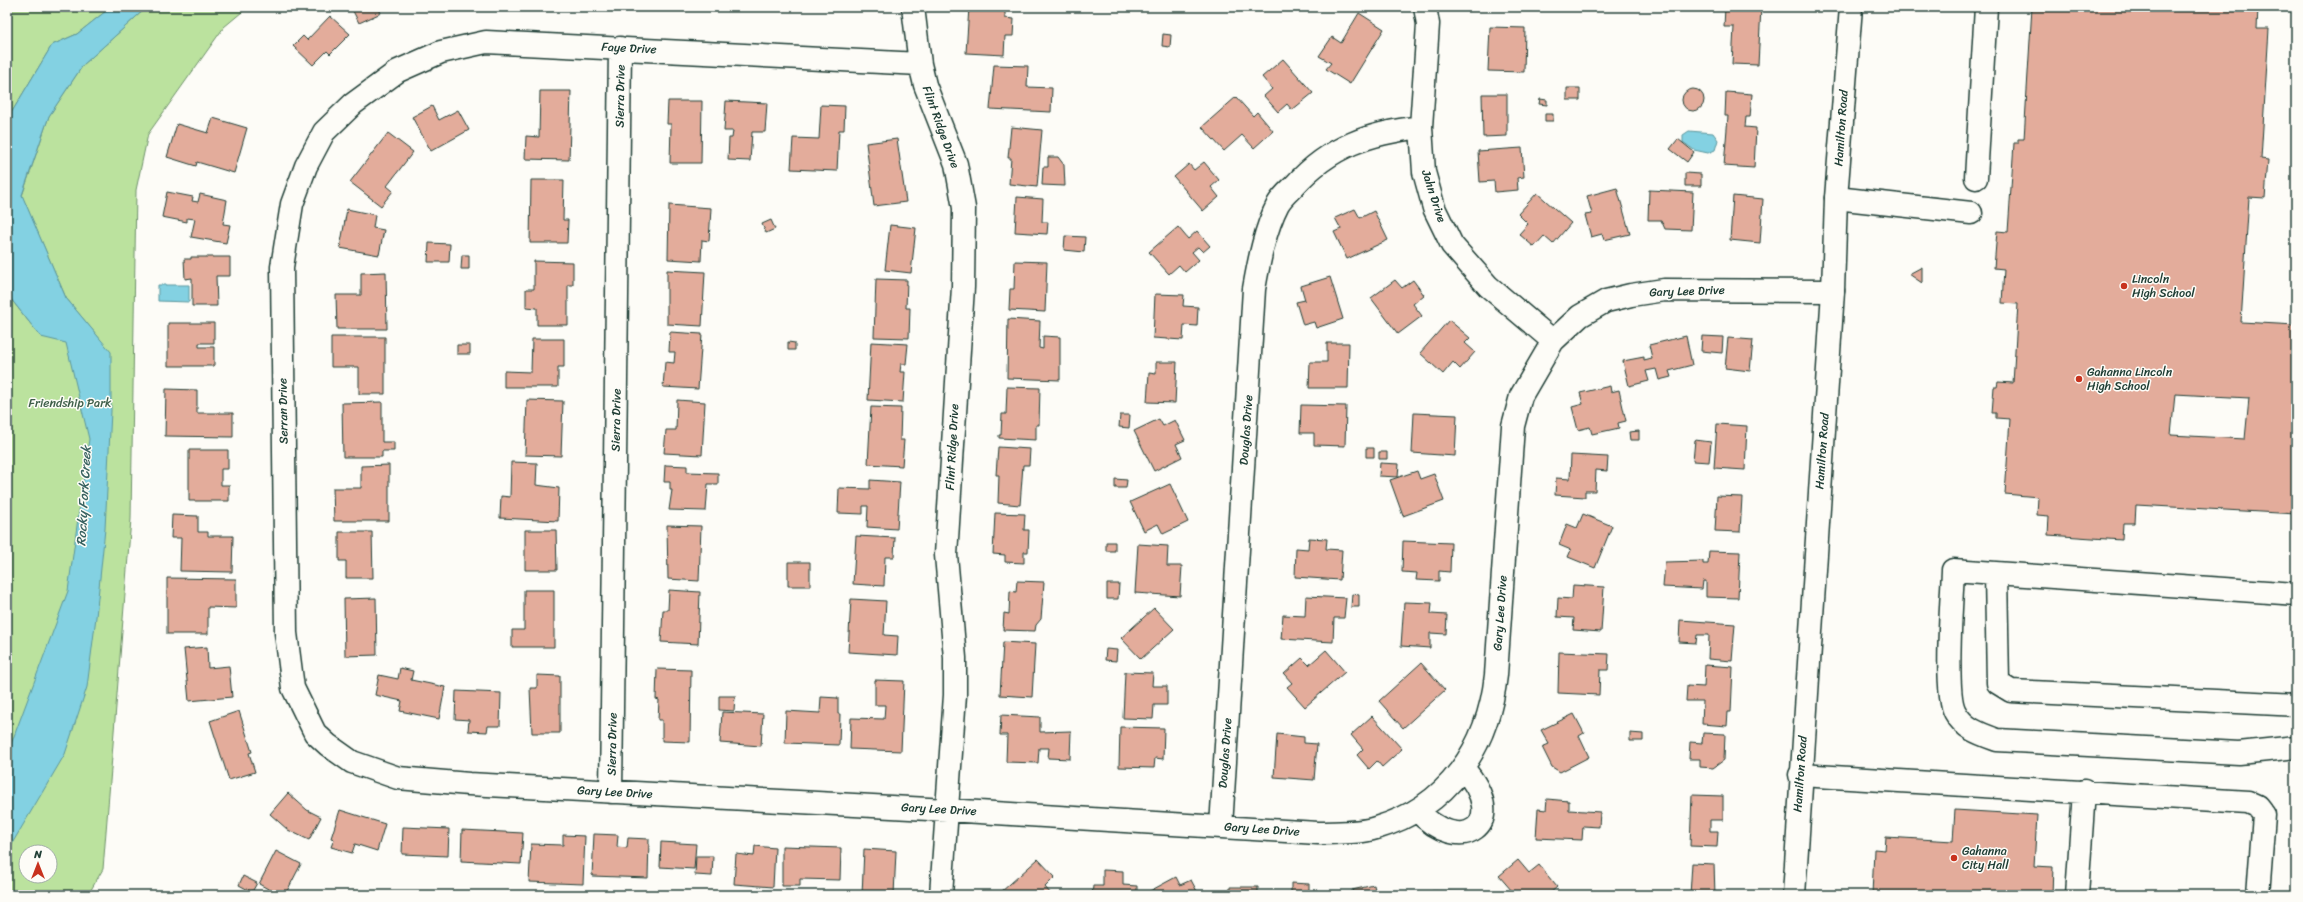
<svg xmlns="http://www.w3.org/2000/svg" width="2303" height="902" font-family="Sriracha,sans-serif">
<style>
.green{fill:#bbe29e;stroke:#6d9069;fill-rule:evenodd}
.water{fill:#83d1e2;stroke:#5b969c}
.building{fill:#e3ac9b;stroke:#1f3d34;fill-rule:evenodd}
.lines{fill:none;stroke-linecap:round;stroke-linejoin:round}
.minor-casing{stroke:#1f3d34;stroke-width:25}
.major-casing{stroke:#1f3d34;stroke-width:25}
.minor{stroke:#fdfcf7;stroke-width:22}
.major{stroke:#fdfcf7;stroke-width:22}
.poi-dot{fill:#c8321e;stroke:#fdfcf7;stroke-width:1.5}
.labels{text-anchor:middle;stroke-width:3;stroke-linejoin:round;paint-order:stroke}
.street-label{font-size:12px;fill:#1f3d34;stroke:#fdfcf7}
.poi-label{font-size:12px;fill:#1f3d34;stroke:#fdfcf7;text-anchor:start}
.park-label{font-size:12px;fill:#3e5e49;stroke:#fdfcf7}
.water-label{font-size:13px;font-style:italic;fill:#386260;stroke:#fdfcf7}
</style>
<rect width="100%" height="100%" fill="#fdfcf7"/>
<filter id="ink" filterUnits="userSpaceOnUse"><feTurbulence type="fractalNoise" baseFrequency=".025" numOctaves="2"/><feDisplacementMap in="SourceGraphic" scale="8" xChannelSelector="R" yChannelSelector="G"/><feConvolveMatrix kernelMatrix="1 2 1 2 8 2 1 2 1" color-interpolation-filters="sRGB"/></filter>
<g filter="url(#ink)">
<path class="green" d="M7,7H111L77,34L52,45L7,120Z
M147,7H248L224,27L148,134L136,190L131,519L103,869L88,895H7V294L41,337L99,338L66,298L22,196L49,116L83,65ZM26,852H50V876H26Z"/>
<path class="water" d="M111,7H147L83,65L49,116L22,195L66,298L111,352V411L105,529L96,617L87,687L65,754L7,852V755L68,591L89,439L66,343L41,337L7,294V120L52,45L77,34Z
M1689,131L1713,133L1718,140L1715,150L1708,153L1694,150L1683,142V135Z
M158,285H189V302L158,301Z"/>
<path class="building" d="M351,7H378L381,13L359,23Z
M834,7H859V9Z
M969,7H1005V18L1014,19L1013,36H1005L1004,55L966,53Z
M1725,7H1761L1758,65L1732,64L1734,27H1724Z
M2032,7H2258L2257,29H2269L2261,159L2268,160L2265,198L2249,197L2241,322L2296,325V514L2136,505L2135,523H2123L2122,540L2048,535L2049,516L2037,515L2038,497L2005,494L2010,419L1996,418V413H1992L1994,387H1997L1998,382L2013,383L2018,304L2002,303L2004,269L1994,268L1997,231L2008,232L2014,143H2018V139H2024ZM2175,394L2249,398L2245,439L2171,435Z
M1359,13L1384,29L1350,84L1326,69L1331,63L1319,56L1332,37L1341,43Z
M330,16L350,34L330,54L327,51L313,65L293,46L303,36L307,40Z
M1490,27L1525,28L1524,72L1488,71Z
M1163,34L1171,35L1170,47L1162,46Z
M1283,59L1313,93L1292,110L1287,104L1278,112L1264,96L1272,89L1262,77Z
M994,65L1028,66L1027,87L1052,88L1051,112L990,109Z
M1567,88H1580V100H1567Z
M1682 100a11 11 0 1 1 22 0a11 11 0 1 1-22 0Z
M540,91H571L569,160L525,159L526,136L539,137Z
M1726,92L1752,94L1750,117H1746L1745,127L1756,128L1754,168L1724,166L1728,116H1725Z
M1482,94H1507V136L1483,137Z
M1236,97L1253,116L1257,112L1273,131L1254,148L1242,135L1224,151L1202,127Z
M1540,99L1547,100V105L1539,104Z
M668,101H702L701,163H670L671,124H667Z
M726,101L767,103L765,132H752L750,161L728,160L729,138H732L733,131H724Z
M821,105L845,106L844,130H839L837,171L791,169L793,138L819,139Z
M432,106L439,120L458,110L469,130L431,151L412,117Z
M1545,114H1553V121H1545Z
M213,118L247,128L234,173L197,162L196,166L167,157L177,124L208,133Z
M1011,127L1042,130L1037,187L1009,184L1011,158H1008Z
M388,133L413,152L387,186L393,191L381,206L350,182Z
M897,139L906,202L874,206L866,143Z
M1678,139L1694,152L1687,162L1670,149Z
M1522,148L1524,177L1517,178L1518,190L1495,192L1494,181L1480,182L1478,151Z
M1048,157H1058L1064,165L1065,186L1042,185L1043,167H1048Z
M1204,162L1219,180L1211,187L1219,197L1203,211L1174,177L1189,164L1194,170Z
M1685,173L1701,174V186H1685Z
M531,180H564L563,220H568L567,243H530Z
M1617,188L1630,234L1604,240L1602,234L1591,237L1585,215L1592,214L1587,196Z
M1649,190L1693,192L1691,230L1665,229L1661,220H1648Z
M167,192L193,197L192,201L198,202L200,194L227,200L223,224L230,225L226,243L191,237L195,219L187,218V222L162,217Z
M1537,193L1571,223L1553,244L1544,236L1534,247L1519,234L1528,224L1518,214Z
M1733,196L1763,199L1760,243L1730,240Z
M1017,197L1043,199L1042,222H1048L1047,234L1015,232Z
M669,205L711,208L709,241L702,240L701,261L668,259Z
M347,209L375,215L373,228L384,230L379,255L340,248Z
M1355,209L1360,218L1374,211L1388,240L1347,259L1334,232L1341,229L1335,218Z
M771,220L775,229L766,233L762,224Z
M890,225L916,228L911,273L885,270Z
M1178,227L1188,239L1197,231L1210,246L1203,252L1198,247L1192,252L1199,260L1185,272L1179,265L1169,274L1149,252Z
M1065,236L1085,237L1084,252L1064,250Z
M429,243L450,244L449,262H428Z
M462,255H469V269H461Z
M191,257H230V276H216L217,306H192V278L185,279L184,259H191Z
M534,261L573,262V285H568V325H537V308L526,307V289H534Z
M1015,261L1047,262L1045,312L1009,310L1010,289H1014Z
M1922,267V283L1909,274Z
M667,270L705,272L702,326L667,324Z
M386,272L387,329H337L336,295H361V273Z
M1330,277L1343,319L1316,328L1314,322L1303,325L1296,302L1305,300L1301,286Z
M876,279L907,280L906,308H910L909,338L874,337Z
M1395,280L1402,288L1413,280L1424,295L1413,304L1422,316L1398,334L1371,298Z
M1155,294L1184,295L1183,306L1198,307L1197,326L1184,325L1183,340L1153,338Z
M1008,319L1040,321L1039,348L1043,349V336L1060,337V380L1007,378Z
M1449,320L1470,338L1465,343L1475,352L1460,369L1453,362L1443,374L1420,353Z
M168,323H214V343H199V347H214V366H168Z
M670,332L702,334L698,389L663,387L665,362L674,363L675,352H669Z
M1686,336L1692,365L1669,371L1671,377L1659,380L1656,369L1646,371L1649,381L1629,386L1623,361L1644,357V360L1652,358L1649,345Z
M1702,336L1723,337L1722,353L1701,351Z
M331,337H385V394H359V367H331Z
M1728,338L1753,340L1750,371L1725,368Z
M532,339H564V367H558V387H504V371L531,372Z
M788,342L795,343V350H788Z
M871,342L908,344L906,364H901L900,372H905L903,402L868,400Z
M1327,343H1349L1348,388H1309L1310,362H1327Z
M457,345H470V354H457Z
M1156,362H1177L1175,403L1147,402L1149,373L1156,374Z
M1610,386L1611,392L1619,390L1626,421L1618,423L1619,428L1592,434L1590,427L1578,430L1572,407L1583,404L1580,393Z
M1007,387L1040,388L1039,425H1036V440L999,438V435H1001L1002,414H1006Z
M166,389L197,390V413H233V437L165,436Z
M527,400L563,401L561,456L525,455Z
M677,400L705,402L702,455L664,453L666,430H676Z
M382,402V442H394V451H382V457H343L342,403Z
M1301,405L1346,406L1345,446L1314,445V433H1300Z
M871,407L901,408L900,440H904L902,466L868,464Z
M1414,413L1457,415L1455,456L1412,453Z
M1120,415H1130L1129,428L1119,427Z
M1159,419L1163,426L1175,420L1185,440L1176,444L1182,457L1154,471L1134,431Z
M1717,424L1747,426L1745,470L1714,468Z
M1639,431V440H1630L1629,432Z
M1695,440L1711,442L1709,462L1693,461Z
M998,447L1030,449L1029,465H1023L1020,505L998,503L999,475H996Z
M1366,448H1374V457H1366Z
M189,450H228V469H221V485H229V501H189Z
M1379,452H1387V459H1379Z
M1571,455L1608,457L1607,471L1596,470L1595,491H1585V497L1555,495L1556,478L1570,479Z
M511,462L537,463L536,485L559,488L558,521L500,518L501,496L510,497Z
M1380,463L1399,464L1398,477L1379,476Z
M389,465V521H334L333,488H361V466Z
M665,465L687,466V472L718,473V484H708L706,511L669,510L672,490H670V482H664Z
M1417,471L1420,479L1434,474L1444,501L1403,516L1390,480Z
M1115,479L1127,480L1126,488H1115Z
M870,480L900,482L897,529L867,527L868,506H863V514L838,513L839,488L870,489Z
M1170,484L1188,522L1163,534L1158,524L1144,531L1130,502Z
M1717,496L1742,497L1740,532L1715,531Z
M995,513L1025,514L1024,530H1029L1028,552H1024V563L1005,562V555L993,554Z
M1583,514L1612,526L1595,568L1568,557L1571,550L1559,545L1567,524L1577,528Z
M172,515L198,516V532H208V536H233L232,572L180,571L181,538H171Z
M667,525L701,526L699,581L668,579Z
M525,530H556L557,570H525Z
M339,532H372L373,578H346V561H339Z
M856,536L895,538L894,557H885L884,586L853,584Z
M1309,538L1327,539L1326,549L1342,550L1340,580L1295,577L1296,548L1308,549Z
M1403,541L1451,543L1450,572L1439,571V581L1416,580L1417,573L1402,572Z
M1106,542H1115V551H1106Z
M1138,544L1168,546L1167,566H1182L1180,596L1135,593Z
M1709,551L1740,552L1738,598L1706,597V581H1703L1702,589L1663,587L1665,562L1703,561V564H1708Z
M788,562H810V586H788Z
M167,578L236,579V608L208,607V634H167Z
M1017,581L1044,582L1041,619L1036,625L1035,631L1003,630L1004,613L1009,614L1010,591L1016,592Z
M1107,584H1119L1118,599H1107Z
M1573,585L1604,587L1601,632L1573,630L1574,618L1557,617L1558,598L1572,599Z
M524,590H554V647H512V630H524Z
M669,590L700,592L698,644L661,642L663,610H668Z
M1352,594L1359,595V607H1351Z
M1306,596L1346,598L1344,618H1334L1333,642L1281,639L1283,615L1305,616Z
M376,598L377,655L345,656L344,599Z
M851,599L886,601L884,635L898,636L897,655L848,652Z
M1404,602L1432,603L1431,614L1447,615L1446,634L1430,633V648L1401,646Z
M1154,608L1174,629L1141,659L1121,638Z
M1680,620L1735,624L1732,661L1708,659L1709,635H1697L1696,643L1679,642Z
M1003,642L1035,644L1032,697L1000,695Z
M207,647L208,668L229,666L232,697L189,701L184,649Z
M1106,649L1117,650L1116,661L1105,660Z
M1326,650L1345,672L1305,707L1287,687L1292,683L1284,674L1302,658L1309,665Z
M1559,652L1609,654L1608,670H1600L1599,695L1558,693Z
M1421,663L1445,690L1403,728L1379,701Z
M1705,665L1733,667L1731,712H1728L1727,726L1702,724L1703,701H1686L1687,686L1704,687Z
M400,668L413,671L411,680L445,687L439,719L400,711L402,701L375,695L379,675L398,679Z
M657,669L691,670L690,742L662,741V720H658L659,700L656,699Z
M1125,672L1153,673L1152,686H1167V705H1154L1153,719L1123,718Z
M537,675L560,676V733H532L530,688H537Z
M875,680L904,681L901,751L850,749L851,718L884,719L885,705H875Z
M456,691L501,693L500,726H488L487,732L468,731L469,720L455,719Z
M719,696H735L734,711L719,710Z
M821,697L838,698V714H840L839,745L785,743L786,711L820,713Z
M239,711L252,752L249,753L255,772L229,780L210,721Z
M722,712L763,714L761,746L720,743Z
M1574,714L1584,733L1579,736L1589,757L1560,772L1552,767L1542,747L1549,744L1541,730Z
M1001,715L1040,717V732L1071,731L1070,759L1048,758L1049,748H1039L1038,763L1006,762L1007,735H1000Z
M1372,716L1402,749L1382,767L1377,761L1369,769L1357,755L1363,749L1351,735Z
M1120,727L1164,728L1163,759L1155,758L1154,768L1119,767Z
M1630,733L1643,734V741H1630Z
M1703,733L1725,734L1724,760L1713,768L1700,767V759H1689L1690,742L1702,743Z
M1277,734L1304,737V743L1317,744L1314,780L1274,777Z
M288,793L307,810L321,817L309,840L288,830L270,814Z
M1692,795L1723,796V820H1710V831H1718L1717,847L1690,846Z
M1547,799L1569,801V810L1600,812L1599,827L1583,826L1582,840L1536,838L1538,809L1546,810Z
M340,810L385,824L377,851L355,844L352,853L331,847L334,839L331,838Z
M1955,810L2037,815L2034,866L2053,867L2052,895H1872L1874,849L1885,850L1886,837L1953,841Z
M403,827L449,829L448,856L402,854Z
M462,830L523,833L521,864L461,861Z
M594,834L618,835L617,847L627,848L628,838L649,839L648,878L592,876Z
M563,835L585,836L583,884L529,882L531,844L563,845Z
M661,842L696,844L694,869L660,867Z
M755,846L775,848L773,887L734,884L736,854L754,856Z
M782,846L841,848L840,880L800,879V886H782Z
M864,849L896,851L894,895H862Z
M276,851L301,864L285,895H279L259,884Z
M696,856H713L712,876L695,875Z
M1038,859L1055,877L1045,887L1051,894L1003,895L1001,892Z
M1518,860L1529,873L1539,865L1557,887L1548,895H1508L1512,891L1499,876Z
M1692,863L1714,864L1715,895H1690Z
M1103,870L1123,871V885L1137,886V895H1092L1093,886H1103Z
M243,876L257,883L252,892L239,885Z
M1176,877L1180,885L1191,880L1199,895H1152L1150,891Z
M1291,883L1309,884V895H1291Z
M1374,885L1376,894L1390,891L1391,895L1404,892V895H1353L1352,890Z
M1230,887H1258V895H1230Z
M1432,891L1472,892V895H1431Z"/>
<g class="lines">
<g class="minor-casing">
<path id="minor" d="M913,7L920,64L925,85L956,164L964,208L963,287L946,555L955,658V695L941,895
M1425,7L1428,24L1421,127L1424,172L1434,208L1452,245L1488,286L1553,341
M920,64L486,42L441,52L398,71L353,104L324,132L306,166L292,204L282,267L286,633L293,688L315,733L328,745L352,762L398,778L469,784L947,810L1318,833C1336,832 1357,834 1376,828C1448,807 1488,748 1496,675L1513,426L1521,396L1553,341L1580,316L1606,301L1631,295L1664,290L1833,291
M1976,178L1986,7
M1836,198L1971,213
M1996,573L1998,683L2011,691L2296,705
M2296,594L1953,570C1952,598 1944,692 1955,712C1964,729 1980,734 1997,740L2239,753L2296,747
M1800,775L2248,802L2257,806L2264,815L2258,895
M611,792L620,48
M1417,810C1460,858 1513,825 1463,768
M1221,827L1254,289C1259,261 1265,229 1278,204C1282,197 1289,191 1295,185C1330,146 1370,133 1421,127
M2077,895L2084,791"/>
</g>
<g class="major-casing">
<path id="major" d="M1794,895L1833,291L1836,198L1851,7"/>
</g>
<use href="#minor" class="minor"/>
<use href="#major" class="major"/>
</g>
</g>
<g class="poi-dot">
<circle cx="2124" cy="286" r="4"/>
<circle cx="2079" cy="379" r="4"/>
<circle cx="1954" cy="858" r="4"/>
</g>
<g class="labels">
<g class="street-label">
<text transform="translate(629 48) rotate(3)" y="4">Faye Drive</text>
<text transform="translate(620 96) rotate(-89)" y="4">Sierra Drive</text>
<text transform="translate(941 127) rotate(70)" y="4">Flint Ridge Drive</text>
<text transform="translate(1841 128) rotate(-86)" y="4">Hamilton Road</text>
<text transform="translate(1434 196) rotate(72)" y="4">Jahn Drive</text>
<text transform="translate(1687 291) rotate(-2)" y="4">Gary Lee Drive</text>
<text transform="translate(283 411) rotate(-91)" y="4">Serran Drive</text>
<text transform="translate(616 420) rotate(-89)" y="4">Sierra Drive</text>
<text transform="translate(1246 430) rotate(-86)" y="4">Douglas Drive</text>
<text transform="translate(952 447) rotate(-87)" y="4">Flint Ridge Drive</text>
<text transform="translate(1822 451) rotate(-86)" y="4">Hamilton Road</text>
<text transform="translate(1500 613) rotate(-86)" y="4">Gary Lee Drive</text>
<text transform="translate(612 744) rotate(-89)" y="4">Sierra Drive</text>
<text transform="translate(1225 753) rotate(-86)" y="4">Douglas Drive</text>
<text transform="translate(1800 774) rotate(-86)" y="4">Hamilton Road</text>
<text transform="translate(615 792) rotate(3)" y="4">Gary Lee Drive</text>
<text transform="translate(939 809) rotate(3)" y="4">Gary Lee Drive</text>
<text transform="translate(1262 829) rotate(4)" y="4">Gary Lee Drive</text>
</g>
<g class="poi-label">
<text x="2132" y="283">Lincoln<tspan x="2132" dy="14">High School</tspan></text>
<text x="2087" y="376">Gahanna Lincoln<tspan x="2087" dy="14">High School</tspan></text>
<text x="1962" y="855">Gahanna<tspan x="1962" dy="14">City Hall</tspan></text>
</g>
<g class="park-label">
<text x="70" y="407">Friendship Park</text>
</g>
<g class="water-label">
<text transform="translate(83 496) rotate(-87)" y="5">Rocky Fork Creek</text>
</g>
</g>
<rect width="2303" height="902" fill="none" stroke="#fdfcf7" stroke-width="24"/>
<rect x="12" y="12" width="2279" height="878" fill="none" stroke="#1f3d34" stroke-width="1.5" filter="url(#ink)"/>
<g transform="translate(38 864)"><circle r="19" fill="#fdfcf7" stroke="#a4b0a9"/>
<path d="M0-3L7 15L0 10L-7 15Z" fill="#c8321e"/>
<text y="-6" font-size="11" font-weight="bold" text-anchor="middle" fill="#1f3d34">N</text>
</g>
</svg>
